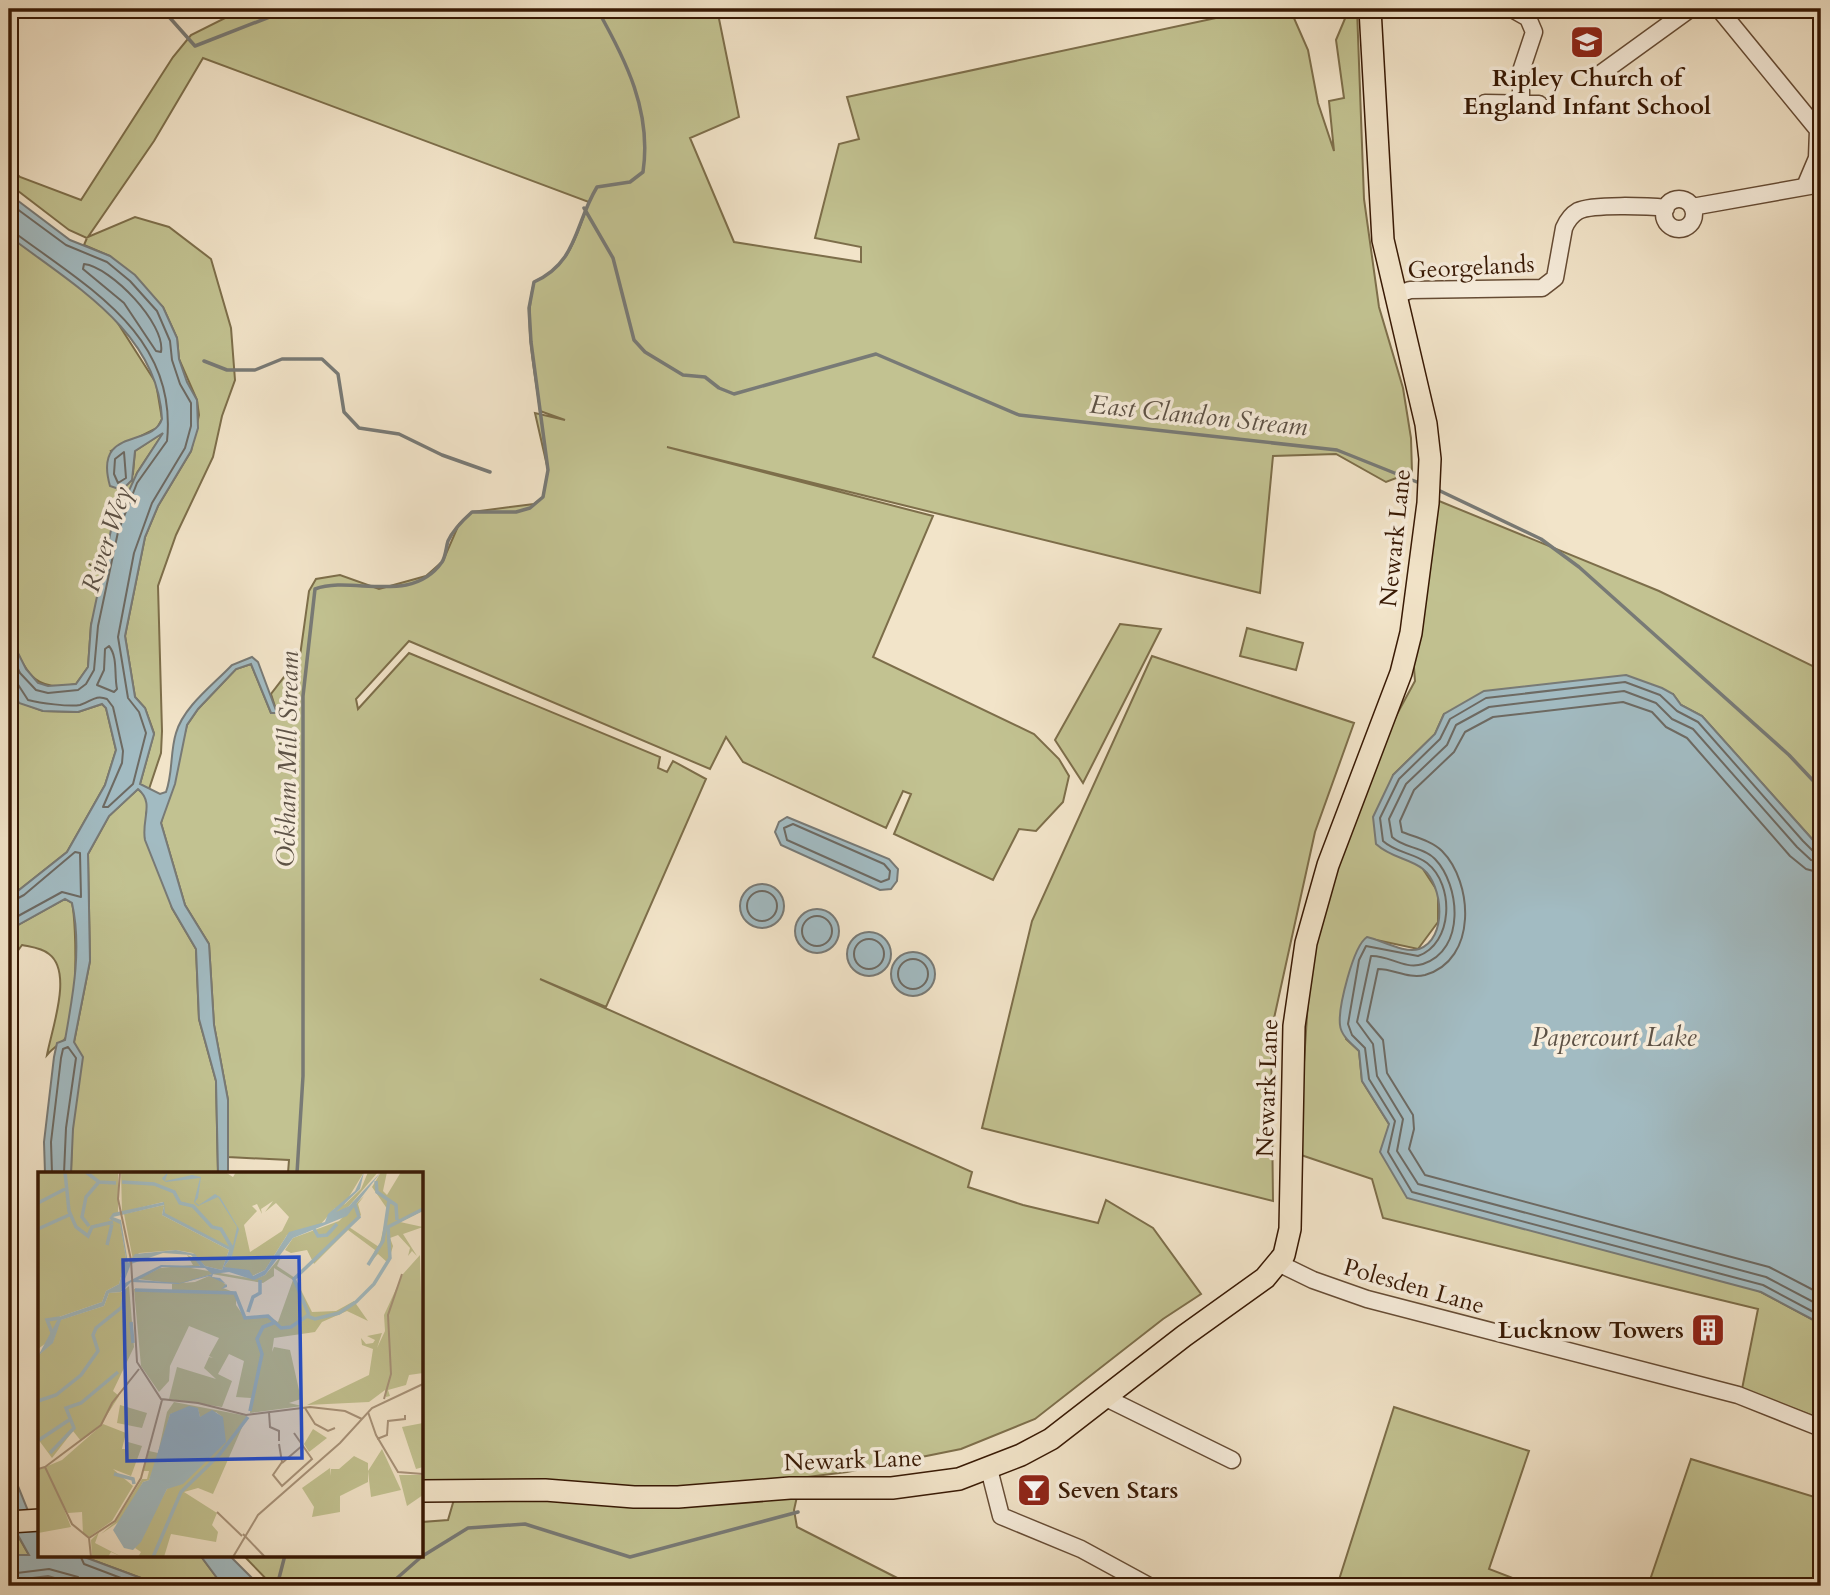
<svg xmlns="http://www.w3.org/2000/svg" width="1830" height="1595" font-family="Cardo,serif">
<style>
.green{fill:#c2c291;stroke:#7d6e4a;stroke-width:2}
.water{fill:#a2bbc2;stroke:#787a76;stroke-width:2}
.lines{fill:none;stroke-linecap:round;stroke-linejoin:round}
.shore{stroke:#6d6a63;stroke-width:2}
.stream{stroke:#787a76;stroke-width:3.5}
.minor-casing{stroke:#664c35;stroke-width:19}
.major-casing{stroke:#381904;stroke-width:24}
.minor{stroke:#f7eddc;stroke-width:16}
.major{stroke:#f2e4c9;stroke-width:21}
.labels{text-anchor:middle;stroke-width:7;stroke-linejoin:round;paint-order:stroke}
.poi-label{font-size:24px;font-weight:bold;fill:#381904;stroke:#f7eddc}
.street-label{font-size:24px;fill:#381904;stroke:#f7eddc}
.water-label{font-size:26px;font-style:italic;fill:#5d5246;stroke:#f7eddc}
.inset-river{fill:none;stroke:#a2bbc2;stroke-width:3.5}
.inset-road{fill:none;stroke:#a8937a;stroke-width:2}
.view{fill:#1d4ed8;fill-opacity:0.15;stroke:#1d4ed8;stroke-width:3.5}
.inset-edge{fill:none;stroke:#381904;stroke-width:3.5}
</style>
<rect width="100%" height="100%" fill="#f2e4c9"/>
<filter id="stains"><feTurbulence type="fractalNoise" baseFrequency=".00286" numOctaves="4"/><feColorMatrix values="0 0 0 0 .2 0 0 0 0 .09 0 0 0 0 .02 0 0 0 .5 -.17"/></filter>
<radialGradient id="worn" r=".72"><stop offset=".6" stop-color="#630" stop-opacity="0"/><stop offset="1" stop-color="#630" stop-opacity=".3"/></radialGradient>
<path class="green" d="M243,9H717L739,117L690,138L734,242L861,262V247L815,238L839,144L859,139L847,97L1258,9H1290L1308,50L1318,103L1334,151L1329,101L1344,98L1336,40L1349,9H1357L1364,199L1379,307L1403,388L1411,438L1412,472L1386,482L1336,454L1273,456L1260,593L667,447L933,516L873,657L1034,734L1059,759L1069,776L1063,802L1036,831L1019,829L993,880L894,834L911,794L903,791L886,828L743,762L726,737L710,769L409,641L356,699L358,709L409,653L660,757L658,768L667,772L673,761L706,779L606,1007L540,979L972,1172L968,1187L1023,1205L1098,1223L1106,1200L1153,1228L1201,1294L1163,1319L1035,1419L961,1449L847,1472L736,1486L632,1487L422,1482V1173H288L289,1160L228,1157V1100L214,1025L209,944L185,905L161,823L187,725L198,709L236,669L251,664L271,713H277L271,694L300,656L309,591L316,579L340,575L379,589L426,576L443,561L459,524L472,512L534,504L543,497L548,470L535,413L565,420L540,411C535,370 523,322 534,282C571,265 575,238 589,202L203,58L154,141L88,237L135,217L169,227L211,259L231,328L235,380L222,416L213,457L176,535L158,586L162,731L161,753L149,789L140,784L154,733L145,708L135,697L125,636L145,537L158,506L191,451L199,415L197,400L179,359L177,338L163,307L110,256L84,245L87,238L69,230L9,184V167L20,177L81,200L173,57L191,35Z
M9,236L71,280L112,314L156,383L162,419L157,428L111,451L133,473L135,451L164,432L137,473L91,625L88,667L76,684C31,694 26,669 9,635Z
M1439,501L1659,591L1821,670V849L1702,716L1681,705L1673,694L1444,714L1435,734L1393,775L1423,869L1438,892V922L1418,949L1367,938L1346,1039L1359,1051L1362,1081L1389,1124L1761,1292L1821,1324V1419L1742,1389L1758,1309L1383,1218L1372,1179L1298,1154L1311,955L1337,861L1390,727L1415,681L1413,655Z
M1120,624L1161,629L1083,783L1055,740Z
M1247,628L1303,643L1296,670L1240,656Z
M1152,656L1354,723L1315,832L1271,1032L1273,1201L982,1128L1032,921Z
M9,682L19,702L43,711L78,712L102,704L106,708L116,750L105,785L67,852L9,898Z
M138,789C147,797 150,803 146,814L172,908L196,949L199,1019L216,1081L218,1173H71L74,1042L90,961L88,854L109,816Z
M65,899L72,903C77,924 78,1027 64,1040C58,1045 52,1049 47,1055C52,1028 73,972 49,954C42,948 31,947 22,945L9,963V930Z
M1394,1407L1529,1451L1489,1569L1518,1580L1516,1586H1337Z
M1691,1459L1821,1499V1586H1674L1650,1580Z
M798,1492L794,1510L797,1527L913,1586H273L243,1555H422V1522L448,1520L455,1496Z
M14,1529L29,1555H9V1530Z
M79,1555H200L223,1586H149V1581Z
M48,1576L82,1586H9V1581Z"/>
<path class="water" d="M9,194L70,240L110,256L135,275L163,307L177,338L179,359L187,382L197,400L198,428L191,451L158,506L145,537L125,636L135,697L145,708L154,734L140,784L160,794L166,792C173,773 170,752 176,733C184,706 213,685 232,665L252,657L258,662L277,713H271L251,664L236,669L198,709L187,725L175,784L161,823L185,905L209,944L214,1025L228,1100V1173H218L216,1081L199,1019L196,949L172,908L145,840C141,820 155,803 138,789L109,816L88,854L90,961L74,1042L83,1057L73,1129L71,1173H45L44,1142L54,1057L57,1043L65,1040C73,995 82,948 72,903L65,899L9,930V898L67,852L105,785L116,750L106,708L102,704L78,712L43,711L19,703L9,682V635L26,669L38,683L48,686L76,684L88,667L91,625L111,530L137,473L163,433L135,451L132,480L122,490L110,486C93,426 153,448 162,419C158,331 70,283 9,236Z
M1626,675L1662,688L1673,694L1681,705L1702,716L1821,849V1324L1761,1292L1407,1198L1380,1152L1389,1124L1362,1081L1359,1051C1352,1044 1341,1036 1340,1025C1338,1008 1353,946 1367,937C1381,940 1405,954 1419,949C1448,939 1443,885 1423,869C1409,858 1391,858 1376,844L1373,817L1393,775L1435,734L1444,714L1484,691Z
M787,817L889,859L898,869L897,881L891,889L880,890L781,845L775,832L779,822Z
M740 906a22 22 0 1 1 44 0a22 22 0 1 1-44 0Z
M795 931a22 22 0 1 1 44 0a22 22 0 1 1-44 0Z
M847 954a22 22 0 1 1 44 0a22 22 0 1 1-44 0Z
M891 974a22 22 0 1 1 44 0a22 22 0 1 1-44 0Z
M9,1464L35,1528L40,1533V1555H79L149,1581V1586H82L48,1576L9,1581V1555H29L9,1519Z
M200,1555H229L260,1586H223Z"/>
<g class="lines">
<path class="shore" d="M9,203L66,245L107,262L130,281L157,311L170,341L172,360L180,384L191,403V426L185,448L152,503L134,553L118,637L128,698L139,712L146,733L133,784L108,807H103L122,763L123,751L113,707L107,699C95,694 91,702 80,705C69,707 40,703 28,700L17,683L9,681
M9,231L15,233C89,288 178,336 167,441L137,483L118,532L98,626L94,670L86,684L78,690L48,693L36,690L20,673L9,650
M84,264C111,267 166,324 161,352L156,351L124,303L83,269Z
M124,452L126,478L118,483L114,474L115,459Z
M109,646C118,657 114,675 117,689L114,692L97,685L104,670L105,649Z
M793,824L884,864L890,871L889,879L881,882L787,840L784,828Z
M1821,854L1814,852L1803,841L1698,722L1677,711L1660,695L1625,682L1486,698L1450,719L1440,739L1399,779L1380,818L1383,841C1396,853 1414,853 1427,863C1455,885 1453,944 1418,956L1366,946L1359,960L1348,1024L1352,1035L1365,1048L1369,1079L1395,1121L1388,1152L1412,1192L1763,1285L1821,1316
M1821,862L1811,860L1797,847L1693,729L1672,719L1656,703L1624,691L1489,707L1456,725L1447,745L1406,784L1389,819L1392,837C1403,848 1424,847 1435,859C1460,885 1466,950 1423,964C1404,970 1389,955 1371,956L1357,1022L1373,1044L1377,1076L1403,1119L1397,1151L1418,1184L1766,1277L1821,1306
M1821,873L1806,869L1790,856L1687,738L1666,727L1652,712L1623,702L1493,717L1465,732L1454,752L1414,790L1400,821L1402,832C1415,837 1432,841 1442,851C1473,882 1478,960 1425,975C1408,979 1394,969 1378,969L1367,1021L1383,1040L1387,1073L1413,1115L1414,1129L1409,1149L1425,1175L1769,1267L1821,1294
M747 906a15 15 0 1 1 30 0a15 15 0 1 1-30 0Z
M9,903L24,895L75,852L80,853L81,897L62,892L9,921
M802 931a15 15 0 1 1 30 0a15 15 0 1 1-30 0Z
M854 954a15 15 0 1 1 30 0a15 15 0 1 1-30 0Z
M898 974a15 15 0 1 1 30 0a15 15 0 1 1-30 0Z
M52,1173L51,1142L61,1058L63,1049L68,1047L76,1058L66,1128L64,1173
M80,1555L84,1564L142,1586
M9,1574L49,1569L78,1577L82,1586"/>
<path class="stream" d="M162,9L195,46L290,9
M584,208L613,258L634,340L645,352L683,375L705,377L719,388L734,394L876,354L1019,415L1337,450L1422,484
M204,361L227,370H255L282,359H322L338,374L344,412L359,428L399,434L442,455L490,472
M1436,489L1541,539L1579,567L1789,755L1821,789
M297,1173L303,1076V696L315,589C352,575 411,606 442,562C446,556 446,547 448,541C453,530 463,520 472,512H516L530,508L543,497L548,470L531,342L529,308L534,282C578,262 574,225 597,187L630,182L643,172C652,112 626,60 597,9
M277,1586L285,1555
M388,1586L421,1557L468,1528L525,1524L630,1557L798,1512"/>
<g class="minor-casing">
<path id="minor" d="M1512,9L1528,18L1534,32L1521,71V101
M1719,9L1818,130L1817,158L1806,184
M1596,77L1690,9
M1485,103L1539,104
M1664 214a15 15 0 1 1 30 0a15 15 0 1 1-30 0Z
M1692,207L1821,184
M1394,296L1410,290L1542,288L1555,278L1564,228C1567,221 1571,215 1578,211C1592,204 1648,206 1666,208
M1278,1263L1313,1280L1367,1299L1738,1395L1821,1428
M1104,1397L1232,1460
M989,1469L1001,1516L1081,1549L1149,1586"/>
</g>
<g class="major-casing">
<path id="major" d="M422,1491L545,1490L634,1497H678L790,1488H892L959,1479L1021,1455L1051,1439L1184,1336L1265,1278L1284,1255L1290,1229L1294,1026L1306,943L1328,865L1401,673L1411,633L1428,503L1430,459L1426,424L1383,240L1370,9
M9,1522L40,1520"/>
</g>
<use href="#minor" class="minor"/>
<use href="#major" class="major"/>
</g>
<defs>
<g id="school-square" transform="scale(1.75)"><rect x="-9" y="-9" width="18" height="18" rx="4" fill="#8f2418" stroke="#f7eddc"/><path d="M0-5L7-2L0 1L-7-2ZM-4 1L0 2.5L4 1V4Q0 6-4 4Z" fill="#fff"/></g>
<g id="building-square" transform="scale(1.75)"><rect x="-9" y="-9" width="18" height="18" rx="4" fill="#8f2418" stroke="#f7eddc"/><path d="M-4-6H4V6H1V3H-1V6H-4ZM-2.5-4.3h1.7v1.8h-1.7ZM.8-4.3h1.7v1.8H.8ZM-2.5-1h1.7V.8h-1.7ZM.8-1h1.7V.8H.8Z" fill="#fff"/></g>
<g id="bar-square" transform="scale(1.75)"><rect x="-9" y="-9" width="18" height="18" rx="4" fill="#8f2418" stroke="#f7eddc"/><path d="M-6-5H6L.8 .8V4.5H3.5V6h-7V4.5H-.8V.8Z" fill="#fff"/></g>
</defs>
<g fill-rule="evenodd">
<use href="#school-square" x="1587" y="42"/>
<use href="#building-square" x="1708" y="1330"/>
<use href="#bar-square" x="1034" y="1490"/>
</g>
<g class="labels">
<g class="poi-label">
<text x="1587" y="86">Ripley Church of<tspan x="1587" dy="28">England Infant School</tspan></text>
<text x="1684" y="1338" text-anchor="end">Lucknow Towers</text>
<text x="1058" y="1498" text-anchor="start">Seven Stars</text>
</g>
<g class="street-label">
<text transform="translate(1471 267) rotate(-3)" y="8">Georgelands</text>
<text transform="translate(1395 538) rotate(-84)" y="8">Newark Lane</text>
<text transform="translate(1267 1088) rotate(-88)" y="8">Newark Lane</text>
<text transform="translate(1414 1286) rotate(16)" y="8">Polesden Lane</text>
<text transform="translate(853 1460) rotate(-2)" y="8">Newark Lane</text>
</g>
<g class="water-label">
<text transform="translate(1199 415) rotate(6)" y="9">East Clandon Stream</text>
<text transform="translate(106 539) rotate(-72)" y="9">River Wey</text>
<text transform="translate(287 759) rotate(-89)" y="9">Ockham Mill Stream</text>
<text x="1614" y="1046">Papercourt Lake</text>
</g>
</g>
<g transform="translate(38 1172)">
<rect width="385" height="385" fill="#f2e4c9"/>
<path d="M0,0H80V41L71,47L82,50L88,86L81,112L68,119L64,130L21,145L12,168L0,177ZM83,0H187L195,5L198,0H326L306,33L323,17L330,0H340L311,34L294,45L297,36L282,53L249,63L227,98L214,104L186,95L194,84L192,76L127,42L125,30L84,40ZM235,29L227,40L238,31L251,45L244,59L212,80L206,53L219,39L214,34L219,32L224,42L223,37ZM343,0H349L345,19L349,23L363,0H385V39L362,50L385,55L365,62L379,84L374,79L370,84L372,76L360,63L352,66L355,74L350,91L340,82L333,89L337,78L310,58L276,92L269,78L253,81L247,78L255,66L301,49L326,24L320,32L323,43L311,55L341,75L350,38L334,15ZM126,33L124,43L191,78L184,98L167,94L155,81L138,78L101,81L95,88L86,42ZM149,83L157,86L162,94L153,96L217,107L227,103L244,83L239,94L257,106L274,140L298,139L316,129L330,149L309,139L284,150L277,160L236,166L234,180L236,175L252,178L263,227L251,231L264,234L212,241L213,226L198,225L206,189L191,182L180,202L194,209L184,235L131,227L139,195L178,207L166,196L171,185L175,186L171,184L181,166L151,154L132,194L131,209L121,220L103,194L96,117L134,119V112H140L100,107L122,96L155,93ZM236,96L255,108L240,150L230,144L207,146L198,133V121L185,116L188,113L181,107L171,104L157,110L145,111L174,102L225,111L236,104ZM382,83L385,201L371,203L368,213L350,218L352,224L348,225L347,218L331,230L269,233L331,203L335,177L324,173L323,166L328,172L335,171L337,168L329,164L344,161L339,176L347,159L346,143L365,102ZM91,114L96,175L75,219L81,224L64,251L43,269L35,259L14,286L0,267V184L15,170L22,148L66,134L71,121L84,120ZM136,230L209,244L175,322L160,316L146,320L179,341L174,353L180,360L178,370L133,362L126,385H100L103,380L97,376L129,317L172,286L183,244L178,240L162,245L160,237L132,242L122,281L111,308L105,310L85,347L63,362L77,350L104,307H109L111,299H105L111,279L120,281L129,240ZM82,233L109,241L104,256L79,251ZM385,251V295L378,297L364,255ZM65,252L88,261L84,277H88L90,270L104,274L93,304L75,297L95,314L74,349L51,365L45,362L44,340L30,341L24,332L33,355L0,361V298L24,288ZM275,257L289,266L271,280L266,272ZM344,277L363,318L333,325L330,299ZM316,284L330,291V310L302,324V340L274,345L276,335L264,316L292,296L293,304V297H301ZM361,303H385V323L369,334ZM61,360L57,371L84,385L73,380L70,385H54L53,368Z" fill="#c2c291" fill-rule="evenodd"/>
<path d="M130,0L127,9L154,3L163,5L160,26L157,30L161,33L177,22L182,25L201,57L194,84L186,95L211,98L215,104L227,98L251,60L287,50L290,42L317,19L326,0L322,17L298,40L311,34L343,0L309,44L255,66L227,103L216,108L191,100L175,102L174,105L182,106L189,113V115L183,117L188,112L171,104L140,112L93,110L83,120L71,121L66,134L23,148L15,171L0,184L21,145L64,130L68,119L81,112L88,86L82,52L71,47L75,41L126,30L127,41L192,75L195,73L199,55L180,25L160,34L156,30L162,6L128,10L125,8L124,6ZM126,33L124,43L191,78L184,98L167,94L157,82L138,78L97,82L90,91L83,48L75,45ZM125,81L153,83L162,94L123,93L85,112L93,92ZM124,95L167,96L174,102L142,111L100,108ZM151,234L160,236L162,245L174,238L185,245L188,270L145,312L129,317L103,370L95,378L86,376L75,358L105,310L111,308L132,242Z" fill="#a2bbc2" fill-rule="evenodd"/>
<path class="inset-river" d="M27,0L31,39L38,55L50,64L54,55L75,50M48,0L61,10L78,11M338,9L339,20L358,33L359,48M84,10L116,12L136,20L142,31L155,34L174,55L183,57L194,76M0,31L29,16M51,54L44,45L48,25L60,11M0,57L31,43M276,57L280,64L289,63L299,52M69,73L74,52M330,93L345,69L351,28M97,118L197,121L207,146L230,144L243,156L253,155L269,144L277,147L301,141L318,130L336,112L352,86L350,55L385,37M210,140L215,125L222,121V108M271,143L256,107L321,45L316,30M93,150L95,171M15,163L9,148L22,146M0,229L18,223L43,203L60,179L55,163L58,156L84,135L87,118M212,239L224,182L219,167L225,155L238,150M1,268L31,248M12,281L36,256L28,236L43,231L80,200M76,302L95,307L96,312M115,385L143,320L181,283L210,245"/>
<path class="inset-road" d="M82,0L80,27L93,88L99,190L123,227L160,231L208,243L272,235L307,239L324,247M346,227L353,202L350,143L364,102M267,236L277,252L290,259L297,256M231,240L232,255L241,259V269M330,240L338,263L360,300L385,302M339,267L349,263L350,249L367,247V243M241,272L244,290L235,303L244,314L274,287L256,261M244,291L265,273M7,295L63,253L74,231L101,197M0,297L7,295L34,352L51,366M179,340L204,364M205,362L227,385M53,385L51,366L77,349L103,306L124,228M195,385L220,343L302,271L334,236L385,212"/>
<path class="view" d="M261,85L264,286L89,289L85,88Z"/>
<rect width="385" height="385" class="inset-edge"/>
</g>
<rect width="1830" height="1595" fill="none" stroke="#f2e4c9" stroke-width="35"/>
<rect x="10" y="10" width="1809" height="1574" fill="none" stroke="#381904" stroke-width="3.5"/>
<rect x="18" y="18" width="1795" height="1560" fill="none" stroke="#381904" stroke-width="2"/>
<rect width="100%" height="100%" filter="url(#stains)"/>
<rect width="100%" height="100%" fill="url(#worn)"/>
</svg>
